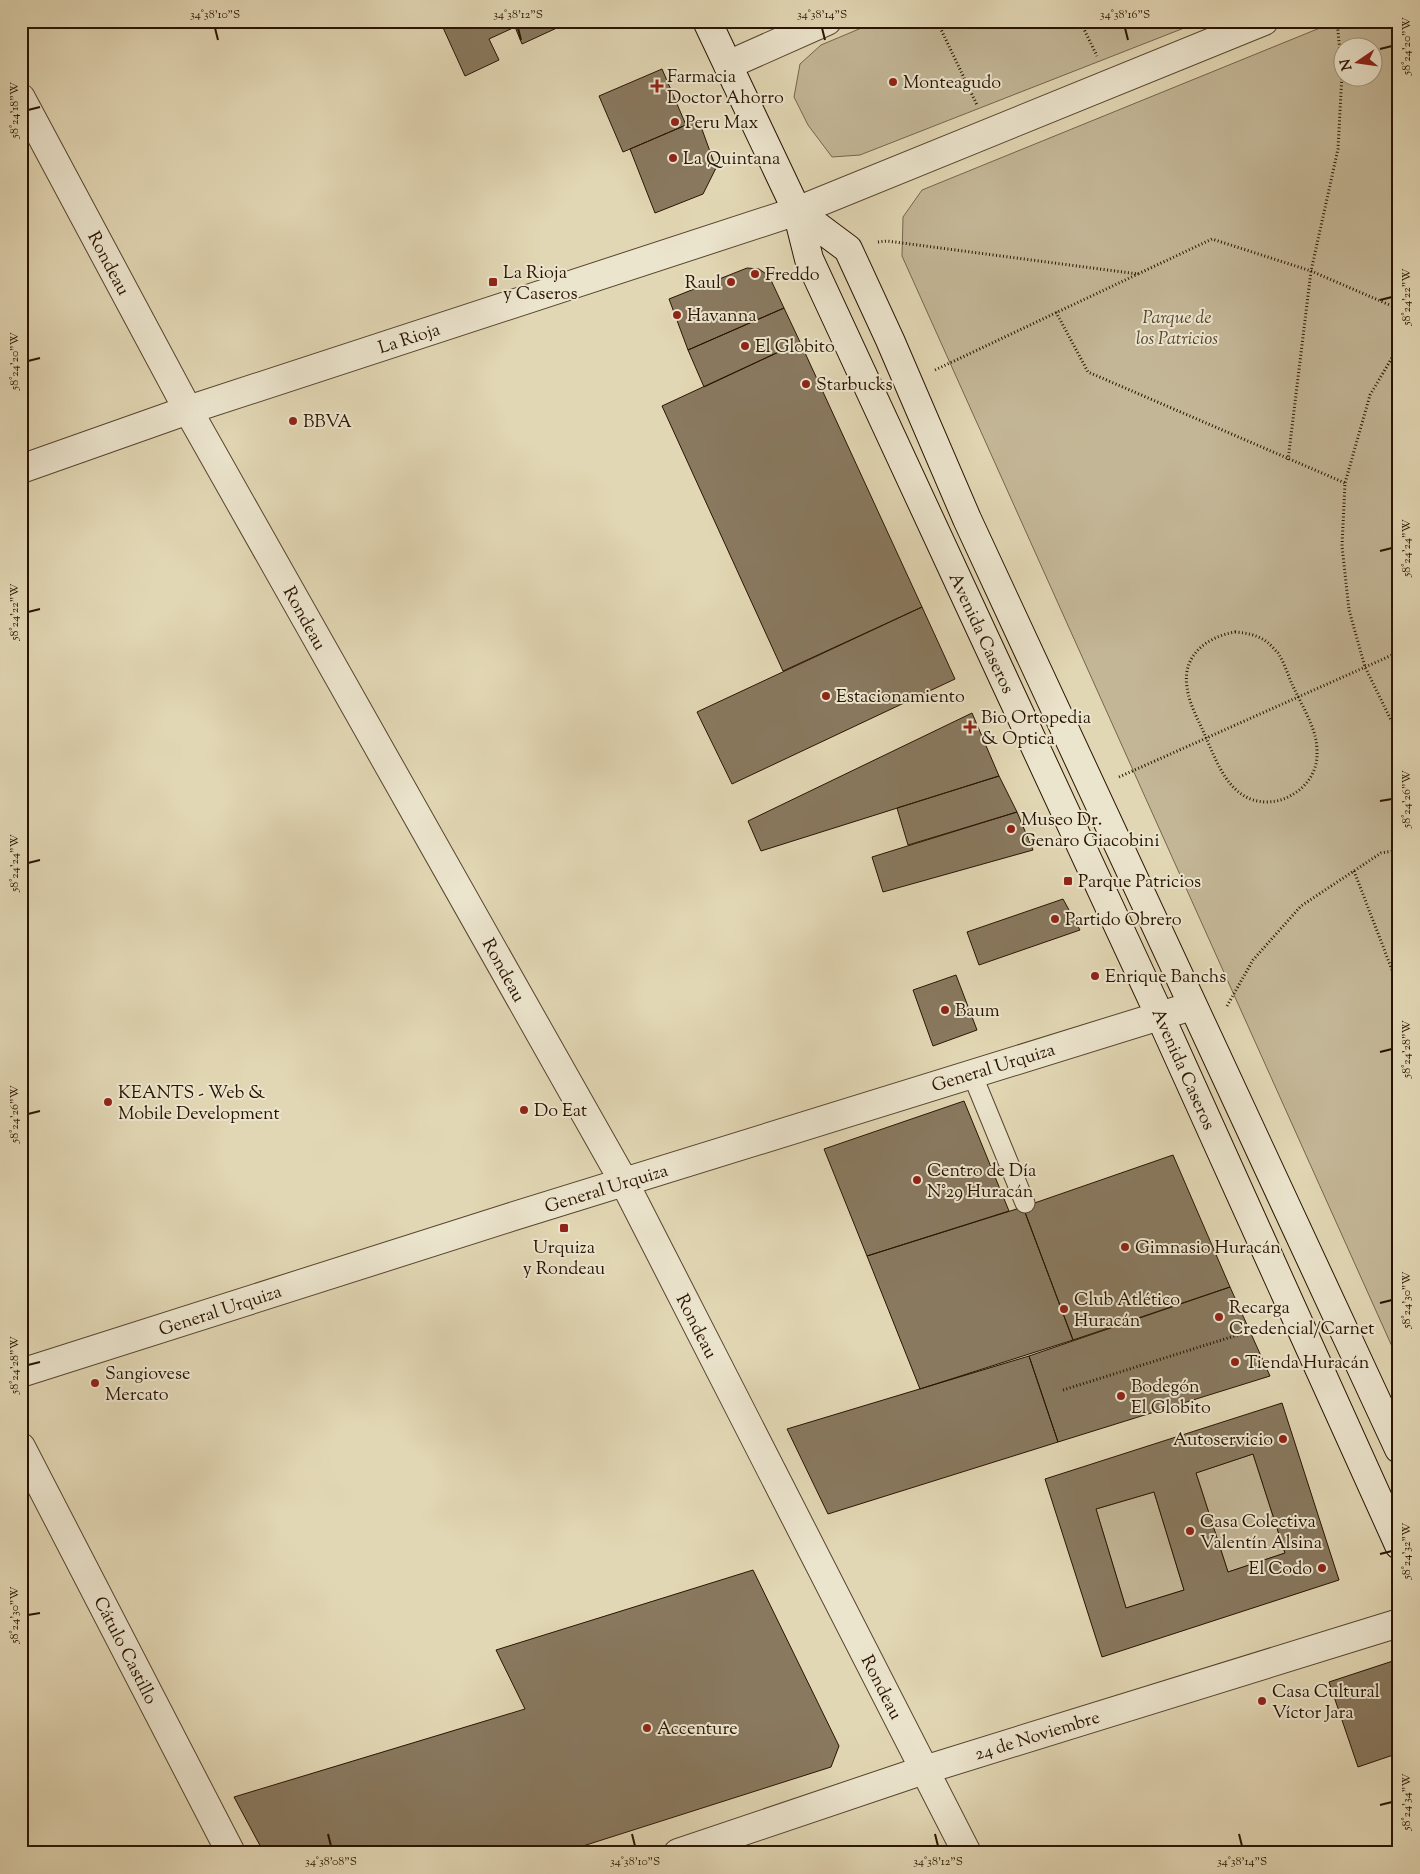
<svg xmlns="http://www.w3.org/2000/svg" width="1420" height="1874" font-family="'Sorts Mill Goudy',serif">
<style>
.green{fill:#c3b696;stroke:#76654c;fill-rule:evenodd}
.building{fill:#89795f;stroke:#291402;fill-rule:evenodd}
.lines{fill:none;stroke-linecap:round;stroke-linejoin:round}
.service-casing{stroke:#57452e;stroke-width:21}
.minor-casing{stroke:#57452e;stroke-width:30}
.secondary-casing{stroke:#291402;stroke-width:30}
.path{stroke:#291402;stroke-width:3;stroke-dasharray:1 2.5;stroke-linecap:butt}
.service{stroke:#ece5ce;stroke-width:19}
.minor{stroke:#ece5ce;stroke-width:28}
.secondary{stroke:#ece5ce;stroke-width:28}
.ticks{fill:none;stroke:#291402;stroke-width:2}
.poi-dot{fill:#8f2418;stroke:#ece5ce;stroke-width:2}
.labels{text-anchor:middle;stroke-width:4;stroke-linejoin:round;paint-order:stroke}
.poi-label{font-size:18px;fill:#291402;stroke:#ece5ce;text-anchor:start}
.street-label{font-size:18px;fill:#291402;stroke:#ece5ce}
.park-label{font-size:18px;font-style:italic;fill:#57452e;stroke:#ece5ce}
.neatline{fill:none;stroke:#291402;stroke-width:2}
.ticks-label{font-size:12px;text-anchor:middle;fill:#291402}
</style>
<rect width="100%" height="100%" fill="#e2d7b4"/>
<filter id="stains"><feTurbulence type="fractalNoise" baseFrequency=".004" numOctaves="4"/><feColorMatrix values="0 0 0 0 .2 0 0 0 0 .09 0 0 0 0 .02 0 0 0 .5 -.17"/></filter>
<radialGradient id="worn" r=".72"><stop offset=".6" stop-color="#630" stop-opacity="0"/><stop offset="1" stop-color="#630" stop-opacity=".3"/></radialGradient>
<path class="green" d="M878,21H1202L860,155L832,157L808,125L794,97L800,64L821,45Z
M1337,21H1399V1362L902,256L903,217L922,190ZM1342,48H1372V78H1342Z
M1253,1454L1285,1553L1228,1572L1196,1473Z
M1154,1492L1184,1590L1126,1608L1096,1509Z"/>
<path class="building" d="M440,21H572L522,44L515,27L489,39L499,60L465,76Z
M662,69L686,125L623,152L599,96Z
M699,121L716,168L703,194L655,213L630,149L686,125Z
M747,268L759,269L769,276L784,308L688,350L669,299Z
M784,308L800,342L704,387L688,350Z
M800,342L922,607L783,671L662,406Z
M922,607L955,679L732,784L697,712Z
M972,713L999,776L761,851L748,821Z
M999,776L1017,812L908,845L897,808Z
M1017,812L1033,850L883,892L872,857Z
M1063,899L1080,930L979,965L967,932Z
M956,975L977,1030L933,1046L913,990Z
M964,1101L1009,1211L867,1256L824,1149Z
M1173,1155L1230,1287L1073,1340L1023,1207Z
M1023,1207L1073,1340L920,1389L867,1256Z
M1230,1287L1270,1376L1058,1442L1029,1356Z
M1029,1356L1058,1442L828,1514L787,1429Z
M1282,1403L1339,1580L1102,1657L1045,1479ZM1253,1454L1285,1553L1228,1572L1196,1473ZM1154,1492L1184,1590L1126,1608L1096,1509Z
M753,1570L839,1746L831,1767L561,1853H264L234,1797L525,1709L496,1650Z
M1399,1659V1753L1358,1767L1329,1682Z"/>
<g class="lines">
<g class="service-casing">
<path id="service" d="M972,1074L1025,1203"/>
</g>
<g class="minor-casing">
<path id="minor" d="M728,65L827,21
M21,98L188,410L624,1182L967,1853
M21,469L188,410L797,211L1264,21
M21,1373L511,1217L1192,1006
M21,1447L231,1853
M678,1853L924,1770L1399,1623"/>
</g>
<g class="secondary-casing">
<path id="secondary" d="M707,21L797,211L809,259L1160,1016L1399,1545
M797,211L848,249L890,340L967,519L1399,1449"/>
</g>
<path class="path" d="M937,21L977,105
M1080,21L1097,56
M878,242L887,241L1138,274L1212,239L1311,271L1399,309
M1056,312L1088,372L1345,483
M1399,346L1370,395L1345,483L1342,546L1349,610L1365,667L1391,720L1399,731
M935,370L1138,274
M1288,460L1311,271L1338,149L1342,74L1337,21
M1235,632C1247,633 1258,635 1267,642C1271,645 1275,650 1278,653C1284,662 1288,675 1292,684C1300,702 1312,721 1316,740C1317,745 1317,751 1317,755C1317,769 1309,783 1298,791C1288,798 1279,802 1266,802C1229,801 1217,762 1204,733C1198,719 1189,704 1187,687C1182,655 1207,637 1235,632Z
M1119,777L1399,652
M1354,871L1399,988
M1227,1006L1253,960L1301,906L1381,853L1399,850
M1063,1390L1266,1326"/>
<use href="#service" class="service"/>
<use href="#minor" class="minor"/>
<use href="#secondary" class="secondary"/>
</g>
<path class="ticks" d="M215,28L218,40M518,28L521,40M822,28L825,40M1125,28L1128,40M1380,49L1392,46M28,110L40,107M1380,300L1392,297M28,361L40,358M1380,551L1392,548M28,612L40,609M1380,801L1392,799M28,863L40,860M1380,1052L1392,1049M28,1114L40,1111M1380,1303L1392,1300M28,1365L40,1362M1380,1554L1392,1551M28,1615L40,1613M1380,1805L1392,1802M328,1834L331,1846M632,1834L635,1846M935,1834L938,1846M1239,1834L1242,1846"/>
<g class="poi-dot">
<circle cx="893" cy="82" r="5"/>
<path d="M654.5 78.5h5v5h5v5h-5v5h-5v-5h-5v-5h5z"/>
<circle cx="675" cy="122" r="5"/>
<circle cx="673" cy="158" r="5"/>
<circle cx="755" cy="274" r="5"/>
<rect x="488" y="277" width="10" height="10" rx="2.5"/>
<circle cx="731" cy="282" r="5"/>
<circle cx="677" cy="315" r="5"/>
<circle cx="745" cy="346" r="5"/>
<circle cx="806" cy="384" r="5"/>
<circle cx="293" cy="421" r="5"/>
<circle cx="826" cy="696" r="5"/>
<path d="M967.5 719.5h5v5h5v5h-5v5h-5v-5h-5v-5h5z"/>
<circle cx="1011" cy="829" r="5"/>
<rect x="1063" y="876" width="10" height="10" rx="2.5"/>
<circle cx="1055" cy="919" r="5"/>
<circle cx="1095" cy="976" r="5"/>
<circle cx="945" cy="1010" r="5"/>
<circle cx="108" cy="1102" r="5"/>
<circle cx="524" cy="1110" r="5"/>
<circle cx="917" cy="1180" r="5"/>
<rect x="559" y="1223" width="10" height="10" rx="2.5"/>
<circle cx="1125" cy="1247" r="5"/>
<circle cx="1064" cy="1309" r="5"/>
<circle cx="1219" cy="1317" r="5"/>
<circle cx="1235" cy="1362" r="5"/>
<circle cx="95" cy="1383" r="5"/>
<circle cx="1121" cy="1396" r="5"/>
<circle cx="1283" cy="1439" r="5"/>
<circle cx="1190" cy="1531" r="5"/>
<circle cx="1322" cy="1568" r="5"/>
<circle cx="1262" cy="1701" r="5"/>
<circle cx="647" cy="1728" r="5"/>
</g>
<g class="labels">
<g class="poi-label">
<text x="667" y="82">Farmacia<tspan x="667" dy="21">Doctor Ahorro</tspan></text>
<text x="903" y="88">Monteagudo</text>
<text x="685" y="128">Peru Max</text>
<text x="683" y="164">La Quintana</text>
<text x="503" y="278">La Rioja<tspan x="503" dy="21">y Caseros</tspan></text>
<text x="765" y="280">Freddo</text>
<text x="721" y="288" text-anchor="end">Raul</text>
<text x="687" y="321">Havanna</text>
<text x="755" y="352">El Globito</text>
<text x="816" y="390">Starbucks</text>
<text x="303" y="427">BBVA</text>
<text x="836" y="702">Estacionamiento</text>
<text x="981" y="723">Bio Ortopedia<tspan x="981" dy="21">&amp; Optica</tspan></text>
<text x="1021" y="825">Museo Dr.<tspan x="1021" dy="21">Genaro Giacobini</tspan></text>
<text x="1078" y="887">Parque Patricios</text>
<text x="1065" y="925">Partido Obrero</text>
<text x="1105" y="982">Enrique Banchs</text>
<text x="955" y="1016">Baum</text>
<text x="118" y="1098">KEANTS - Web &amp;<tspan x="118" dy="21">Mobile Development</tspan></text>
<text x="534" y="1116">Do Eat</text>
<text x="927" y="1176">Centro de Día<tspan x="927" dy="21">N°29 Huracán</tspan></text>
<text x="564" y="1253" text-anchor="middle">Urquiza<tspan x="564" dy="21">y Rondeau</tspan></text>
<text x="1135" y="1253">Gimnasio Huracán</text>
<text x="1074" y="1305">Club Atlético<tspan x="1074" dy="21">Huracán</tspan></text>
<text x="1229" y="1313">Recarga<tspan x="1229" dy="21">Credencial/Carnet</tspan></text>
<text x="1245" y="1368">Tienda Huracán</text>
<text x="105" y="1379">Sangiovese<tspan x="105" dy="21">Mercato</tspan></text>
<text x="1131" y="1392">Bodegón<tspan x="1131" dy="21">El Globito</tspan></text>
<text x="1273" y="1445" text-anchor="end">Autoservicio</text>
<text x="1200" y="1527">Casa Colectiva<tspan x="1200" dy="21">Valentín Alsina</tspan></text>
<text x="1312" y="1574" text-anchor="end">El Codo</text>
<text x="1272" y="1697">Casa Cultural<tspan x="1272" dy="21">Víctor Jara</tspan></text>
<text x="657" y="1734">Accenture</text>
</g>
<g class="street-label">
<text transform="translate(109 263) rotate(62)" y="6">Rondeau</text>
<text transform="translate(409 338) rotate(-18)" y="6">La Rioja</text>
<text transform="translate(305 618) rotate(61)" y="6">Rondeau</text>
<text transform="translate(982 633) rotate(65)" y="6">Avenida Caseros</text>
<text transform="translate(504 970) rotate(61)" y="6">Rondeau</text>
<text transform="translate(993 1067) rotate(-17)" y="6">General Urquiza</text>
<text transform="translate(1184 1069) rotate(66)" y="6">Avenida Caseros</text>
<text transform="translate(606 1188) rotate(-17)" y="6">General Urquiza</text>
<text transform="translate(220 1310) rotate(-18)" y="6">General Urquiza</text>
<text transform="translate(697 1326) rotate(63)" y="6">Rondeau</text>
<text transform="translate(126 1650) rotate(63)" y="6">Cátulo Castillo</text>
<text transform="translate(882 1687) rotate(63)" y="6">Rondeau</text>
<text transform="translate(1037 1735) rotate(-17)" y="6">24 de Noviembre</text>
</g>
<g class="park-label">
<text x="1177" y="323">Parque de<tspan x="1177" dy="21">los Patricios</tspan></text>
</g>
</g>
<rect width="1420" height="1874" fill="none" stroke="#e2d7b4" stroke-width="55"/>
<g transform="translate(1358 62) rotate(257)"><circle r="24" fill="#ece5ce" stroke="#9e917c"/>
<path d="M0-4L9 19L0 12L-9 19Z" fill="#8f2418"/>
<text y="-8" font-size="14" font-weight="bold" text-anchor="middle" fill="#291402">N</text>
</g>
<rect x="28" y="28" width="1364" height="1818" class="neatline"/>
<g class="ticks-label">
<text x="215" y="18">34°38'10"S</text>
<text x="518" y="18">34°38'12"S</text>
<text x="822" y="18">34°38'14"S</text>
<text x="1125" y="18">34°38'16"S</text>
<text transform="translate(1406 46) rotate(-90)" y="4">58°24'20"W</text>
<text transform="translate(14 110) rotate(-90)" y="4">58°24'18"W</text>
<text transform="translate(1406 297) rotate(-90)" y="4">58°24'22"W</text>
<text transform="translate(14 361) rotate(-90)" y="4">58°24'20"W</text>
<text transform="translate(1406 548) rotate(-90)" y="4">58°24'24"W</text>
<text transform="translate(14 612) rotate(-90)" y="4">58°24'22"W</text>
<text transform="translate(1406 799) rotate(-90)" y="4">58°24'26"W</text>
<text transform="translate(14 863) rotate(-90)" y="4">58°24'24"W</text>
<text transform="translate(1406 1049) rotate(-90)" y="4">58°24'28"W</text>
<text transform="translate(14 1114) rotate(-90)" y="4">58°24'26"W</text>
<text transform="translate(1406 1300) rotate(-90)" y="4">58°24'30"W</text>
<text transform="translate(14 1365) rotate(-90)" y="4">58°24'28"W</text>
<text transform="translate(1406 1551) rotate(-90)" y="4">58°24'32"W</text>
<text transform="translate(14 1615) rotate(-90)" y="4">58°24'30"W</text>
<text transform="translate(1406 1802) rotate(-90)" y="4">58°24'34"W</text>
<text x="331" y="1865">34°38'08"S</text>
<text x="635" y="1865">34°38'10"S</text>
<text x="938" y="1865">34°38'12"S</text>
<text x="1242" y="1865">34°38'14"S</text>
</g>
<rect width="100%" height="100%" filter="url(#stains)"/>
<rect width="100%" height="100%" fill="url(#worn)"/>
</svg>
